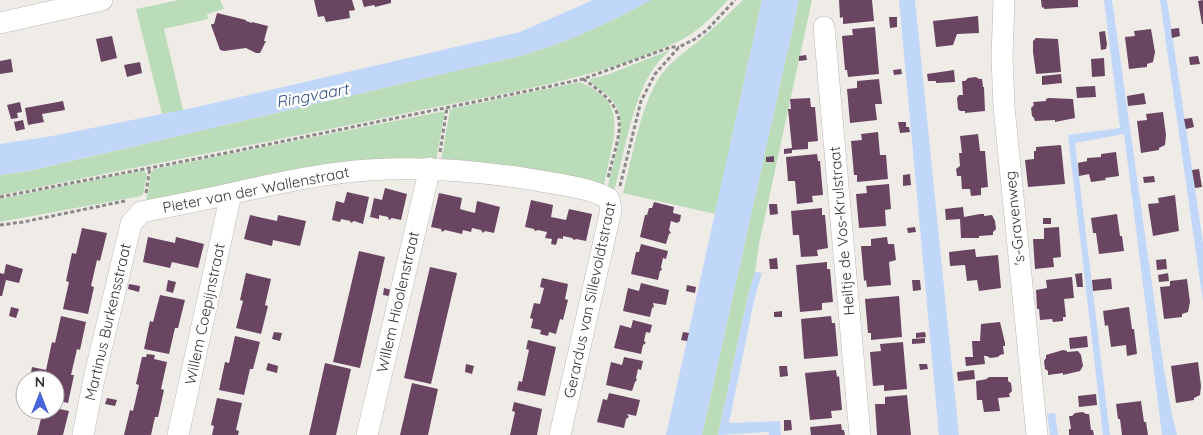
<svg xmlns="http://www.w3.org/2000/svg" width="1203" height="435" font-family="Quicksand,sans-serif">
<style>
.green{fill:#bbdcb9}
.water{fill:#c1d7f9}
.building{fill:#6a4562}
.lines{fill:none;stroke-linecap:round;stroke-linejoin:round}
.minor-casing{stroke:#bbb8b5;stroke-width:22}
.path{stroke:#8c8a88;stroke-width:3;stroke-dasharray:4 2.5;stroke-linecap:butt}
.minor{stroke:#fff;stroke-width:21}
.labels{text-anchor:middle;stroke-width:5;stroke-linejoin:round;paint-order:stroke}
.street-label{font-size:15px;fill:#353433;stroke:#fff}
.water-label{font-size:16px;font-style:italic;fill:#305186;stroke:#fff}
</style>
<rect width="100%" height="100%" fill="#efece8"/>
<path class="green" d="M179,0H220L224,9L207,14L208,19L164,29L183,110L162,114L136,9Z
M651,0H728C713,16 696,34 675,43C594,80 504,93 417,111C278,140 139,167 0,195V175L29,171L520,56C566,43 609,23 651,0Z
M743,0H762L715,214L623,193C632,158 642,96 665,70C676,57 691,48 703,37C717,25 730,13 743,0Z
M799,0H812L759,244L755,272L747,300L718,435H702Z
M670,50C663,57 655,65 650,74C631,106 624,155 614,192L607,190C610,176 614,162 617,148C625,114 620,102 591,83L590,79L609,74Z
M580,82C613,97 619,112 612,147C609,161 606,175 603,189L441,161L450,109Z
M445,111L436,161L145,207L151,173L154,169Z
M144,170L147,175L143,194L141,196L0,222V199Z"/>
<path class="water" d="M593,0H651C609,23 566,43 520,56L28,171L0,175V144L52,136L197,107L520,32Z
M762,0H799L702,435H666Z
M899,0H915L959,435H939Z
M1104,0H1112L1164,370L1172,415L1177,435H1162L1124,134L1075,143L1110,435H1103L1068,135L1120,128Z
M1160,0H1167L1203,243V302Z
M755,272L762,273L754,301L729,423L780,421L781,435H769L768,432L718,435L747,300Z
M1055,413L1058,435H1050L1047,414Z"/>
<path class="building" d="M314,0H352L355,10L349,11L350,18L326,22L324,16L318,17Z
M362,0H391V3L375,7L374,5L364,7Z
M839,0H872L874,21L843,24V17L840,18Z
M1041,0H1078V7L1044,9V7L1042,8Z
M1203,0V24H1202L1198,1Z
M217,13L246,20V21L252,23V22L268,26L264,41H266L260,53H256L246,48L224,51L220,50L211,25L212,24H214Z
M978,16L979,33L957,34L953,45L936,47L933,21Z
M889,17H897V27L890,28Z
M875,27L879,74L848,77L847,70H845L842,36L853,35L852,29Z
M1179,28L1180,36L1172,38L1171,29Z
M1151,29L1155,52L1153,62L1147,64V67L1129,69L1125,37L1135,36L1134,31Z
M1105,31L1107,44L1106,49L1101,50L1099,32Z
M112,36L117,58L101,62L96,39Z
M1036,38L1058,39L1061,72L1036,74L1033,52V41Z
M806,55L807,60L799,61V56Z
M1198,56L1200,64L1190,65L1189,57Z
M1104,58L1105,76L1092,77L1091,59Z
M11,59L13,72L0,74V61Z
M140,62L142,73L127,77L124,65Z
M901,69L902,74L894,75L893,70Z
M954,70L955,82L936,83V81H928L927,74Z
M1061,74L1062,83L1042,85V76Z
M976,77L979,79H982L983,87H984L985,111L965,113V111H960L958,109L957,98L959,95H963L962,81H965L968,78Z
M879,79L882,104H875L877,120L850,123L847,89L857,88V81Z
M1095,86L1096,97L1077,98L1076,87Z
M1144,93L1146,104L1128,106L1127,96Z
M810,98L811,107H815L818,141L808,142V149L792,150V153L784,154V149L792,148L788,109H791L790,99Z
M1049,98L1073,99L1075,118L1055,122V120L1035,121L1034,118L1032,116L1031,108L1034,105L1033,102L1046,101V99Z
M63,101L65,110L42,114L44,122L28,125L25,108Z
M20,102L22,112L17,113L18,118L11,119L7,105Z
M1163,112L1166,135L1165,145L1159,148V150L1141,153L1137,121L1147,120L1146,114Z
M1192,118L1194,127L1186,129L1184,119Z
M23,120L25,129L16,131L14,122Z
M898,122H906V127H909L910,132L900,133Z
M878,132L880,155H886L888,179L857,182V175H854L851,141L862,140L861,134Z
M978,134L980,151H985L988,187L981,188V195L971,196L970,189H962L961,176H957L956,169L960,166L959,153H962L960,136Z
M1061,145L1065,184L1028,187L1025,160L1034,159V151H1036V147Z
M1116,152L1119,176L1105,178L1106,180L1091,182L1089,174L1079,176L1078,163L1087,161V158L1101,157V154Z
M817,154L818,161H820L823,195L812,196L813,202L797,204L795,181H788L786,157Z
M774,156V162H766V157Z
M1199,169L1202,187L1195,188L1192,170Z
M910,174L911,185L903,186V175Z
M1154,176L1155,182L1144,183L1143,177Z
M889,184L891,209L885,210L886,226L859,228L856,194L867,193L866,186Z
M385,188L407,194L401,220L392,218L389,220L388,217L379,215V219L370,217L374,198L382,200Z
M347,192L369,197L363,224L354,221L351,223L350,221L341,219L340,222L332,220L336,201L344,203Z
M439,193L462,198L460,209L467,211L475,213L477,201L500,207L494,233L485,231L483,233L481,230L472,228L471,232L463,230L462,234L445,230L442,232L441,229L431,227Z
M1175,195L1179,231L1153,236L1148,204L1159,203L1158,198Z
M531,200L553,205L551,217L566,220L569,209L592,214L586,241L576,239L574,240L572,238L563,236V239L558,238L556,245L551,244L552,239L545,238L547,232L538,230L535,231L534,229L525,227Z
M654,202L674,207L673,213L681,215L680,221L677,223L671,221L669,230L671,233L669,234L666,244L640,237L645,215H647L649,208H652Z
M769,204H777L778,214L770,215Z
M963,207L964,217L980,214H984V216L992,215L995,221L996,229L993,232V235L979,236V238H961L960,219L946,220L945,209Z
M822,208V215H825L828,248L817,250L818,256L801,257L799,235H793L791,211Z
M1117,214L1120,236H1122L1124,251L1099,254L1096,233H1093L1091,218Z
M250,215L277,221L278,215L306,221L300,246L273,240L272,246L244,239Z
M1043,218H1051V224H1043Z
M915,227L916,232L908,233L907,228Z
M1059,227L1061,257L1053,258L1054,267L1035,269L1033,239H1044V228Z
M82,228L107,233L100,261L97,260L91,286L94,287L88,314L63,309L69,282L66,281L72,253L76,254Z
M148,237L175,243L176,237L204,244L198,268L172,262L170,268L143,262Z
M887,237L888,244H894L896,260L889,262L891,285L867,287L866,280L864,281L861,246H871V239Z
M641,244L668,251L666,259L663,258L661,267L662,270L660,271L658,280L631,274L636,252H639Z
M975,249L976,257L998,255L1001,288L979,291L977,280L967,281L965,265L950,266L949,252Z
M359,251L385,257L360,368L333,362Z
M777,258L778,269H770L769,259Z
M1166,259L1167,269L1157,270L1156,260Z
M827,262V269H830L833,302L822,303V310L800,312L796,265Z
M6,264L23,269L19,283L6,280L2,296H0V273L4,274Z
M430,267L457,273L431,384L404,378Z
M246,273L271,279L265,305L268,306L261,334L236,328L243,301L240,300Z
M1082,273L1083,287H1077L1075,274Z
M1168,273L1169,281L1159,282L1158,275Z
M1072,277L1074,298L1064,299L1066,317H1063V321L1053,322L1052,319L1040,320L1039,309H1037L1036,290L1047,288L1046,280Z
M542,278L568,284L565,299L568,300L563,320L560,319L556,334L549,332L548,336L540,334L541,330L531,328L533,319L530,318L534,303L540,304L544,288L540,287Z
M1111,278L1112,289L1093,291L1092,280Z
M1187,279L1190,302L1188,312L1182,314V317L1164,319L1160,287L1170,286V281Z
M168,280L176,282L173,293L166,291Z
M912,280H920L921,290L913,291Z
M641,283L669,290L666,305L653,303L654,307L652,308L650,317L623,311L628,288L639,291Z
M129,284L140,286L139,292L128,289Z
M687,285L696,287L695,293L686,291Z
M384,288L391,290L389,296L383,295Z
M160,295L185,300L178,328H175L169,354L144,349L150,321L153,322Z
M899,296L902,337L871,340V333H868L865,299Z
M11,307L19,309L16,318L9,316Z
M1129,307L1132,329H1134L1137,354L1127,356L1126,345L1111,347L1108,325L1105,326L1103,311Z
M782,311V317H774V312Z
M61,316L86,322L80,350L77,349L71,375H74L68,403L55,400V380H47L48,376L31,373L32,367L46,370L52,342L55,343Z
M831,316L832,323H835L838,356L804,359L801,319Z
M633,320L652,325L650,333L646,332L644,341L646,343L643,345L641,354L614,348L620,325L631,328Z
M1000,322L1005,343V346H1003L1004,354L1000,355L998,357L990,358L987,356H984L985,364L966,366L965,357H973L972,341H980L981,324Z
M274,332L282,333L280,341L272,339Z
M683,332L689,333L687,341L681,340Z
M925,332L926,337L916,338V333Z
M235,336L260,342L253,369H250L244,395L219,390L225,362L229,363Z
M1087,336L1088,347L1070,349L1069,338Z
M925,338V343L912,344V339Z
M528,340L556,347L545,396L517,390L519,381L522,382L529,350L526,349Z
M903,342L907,389L884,391V385L873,386L870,352L881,351L880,344Z
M1063,350L1067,351V352L1078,351L1081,355L1083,366L1080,371L1063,375V373L1048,375V371L1045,369L1044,361L1046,358V355Z
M147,354L155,355L154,359L167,362L161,389L164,390L158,417H155L151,435H124L130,410L133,411L139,385L136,384L142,357H146Z
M624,357L643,361L641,370L638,369L636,378L637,380L635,382L632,391L606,385L611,362L622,365Z
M1198,362L1201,386L1200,395L1194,398V400L1176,403L1171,366Z
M268,363L278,366L277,373L266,370Z
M325,363L351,369L336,435H309Z
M466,364L474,366L472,374L465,372Z
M919,364H927L928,369L920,370Z
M779,366H787L788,376L780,377Z
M836,370L837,377L839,376L842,410L831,411L832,418L810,420L805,373Z
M974,370L975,379L958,381L957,372Z
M990,377H1008V381L1011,383L1012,391L1009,394L1010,397L998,398L1000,411L984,412L982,400H977L976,381L987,379V378Z
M412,383L438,389L428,435H400Z
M609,393L640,400L636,416L627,414L629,417L626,419L624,428L597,422L603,399L607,400Z
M1096,394L1097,405L1079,407L1078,396Z
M907,395L911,435H877L875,404H885V397Z
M107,398L117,400L115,406L105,404Z
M217,398L242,403L236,430L239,431L238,435H212L214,426L211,425Z
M1141,401L1144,422H1146L1148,435H1122L1120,419H1118L1116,404Z
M514,402L542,409L537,435H510L515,412L512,411Z
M55,408L69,411L63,435H37L43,410H55Z
M1083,412L1086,414H1089L1091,430H1093L1094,435H1069V429H1071L1069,416H1072L1075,413Z
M784,420H791L792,430L784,431Z
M841,424L842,430H844L845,435H811L810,427Z"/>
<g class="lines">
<g class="minor-casing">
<path id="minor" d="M1004,0L1002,57L1004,107L1037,435
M0,23L102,0
M824,27L860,435
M83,435L94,379L131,224L141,212C172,206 203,200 234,193C278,183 323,173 369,170C425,166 480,171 535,180C555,184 593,188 609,199L611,210L560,435
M178,435L231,194
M367,435L430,168"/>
</g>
<path class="path" d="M583,79C634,113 620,126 608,178
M440,152L447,108
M620,186L641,101L655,74L679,47L695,39L707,30L735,0
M146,193L150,167
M0,197L231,152L542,88L583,79L671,47H679
M0,225L23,222L125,201"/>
<use href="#minor" class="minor"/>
</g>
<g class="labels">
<g class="street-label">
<text transform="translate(256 190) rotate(-11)" y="5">Pieter van der Wallenstraat</text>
<text transform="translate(1015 218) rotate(-96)" y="5">'s-Gravenweg</text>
<text transform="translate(842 231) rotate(-95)" y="5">Heiltje de Vos-Krulstraat</text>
<text transform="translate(590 300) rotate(-78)" y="5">Gerardus van Sillevoldtstraat</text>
<text transform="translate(398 302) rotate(-77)" y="5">Willem Hioolenstraat</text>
<text transform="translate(205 314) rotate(-78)" y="5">Willem Coepijnstraat</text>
<text transform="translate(108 322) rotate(-77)" y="5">Martinus Burkensstraat</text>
</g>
<g class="water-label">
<text transform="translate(312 95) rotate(-11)" y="6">Ringvaart</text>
</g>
</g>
<g transform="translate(40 395)"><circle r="24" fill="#ffffff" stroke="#aeaead"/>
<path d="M0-4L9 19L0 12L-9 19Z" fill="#4865d9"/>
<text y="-8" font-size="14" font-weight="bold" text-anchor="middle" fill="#353433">N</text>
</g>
</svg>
